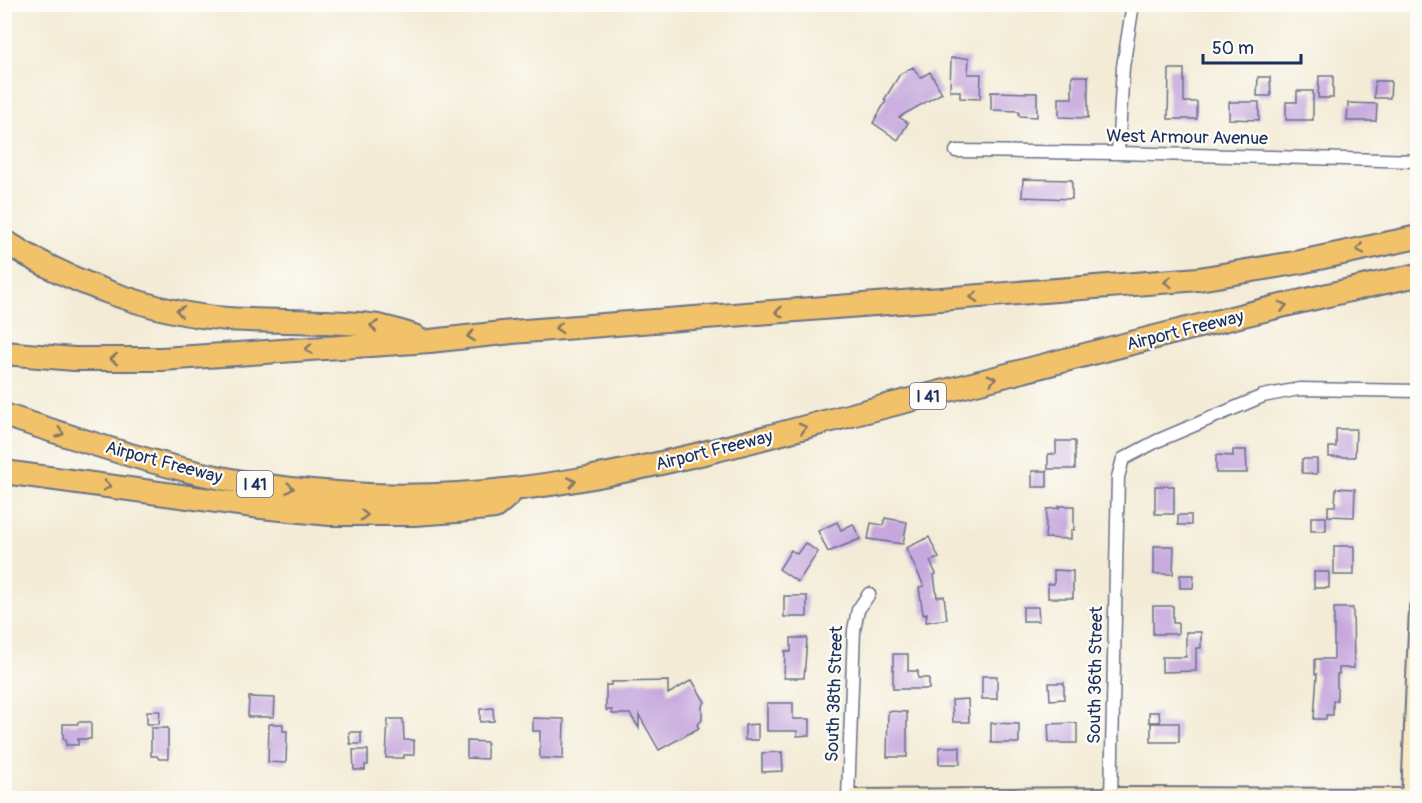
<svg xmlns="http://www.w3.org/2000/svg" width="1422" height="803" font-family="Pangolin,sans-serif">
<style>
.building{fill:#c6a7de}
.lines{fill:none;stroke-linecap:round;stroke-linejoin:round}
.street-casing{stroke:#677188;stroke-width:15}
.secondary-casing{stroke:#677188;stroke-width:20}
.highway-casing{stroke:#677188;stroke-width:26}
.street{stroke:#fff;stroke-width:12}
.secondary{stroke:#fae7c3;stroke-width:16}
.highway{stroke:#f2c26a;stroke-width:22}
.oneway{stroke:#867864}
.labels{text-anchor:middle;stroke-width:4.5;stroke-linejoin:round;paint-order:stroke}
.shield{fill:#fdfcf7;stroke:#5f6c8c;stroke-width:1.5}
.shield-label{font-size:16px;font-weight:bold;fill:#1b2f5e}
.street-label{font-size:18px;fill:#1b2f5e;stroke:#fdfcf7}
</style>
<rect width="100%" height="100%" fill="#fdfcf7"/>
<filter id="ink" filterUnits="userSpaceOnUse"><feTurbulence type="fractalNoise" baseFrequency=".0167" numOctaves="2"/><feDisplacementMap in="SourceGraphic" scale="12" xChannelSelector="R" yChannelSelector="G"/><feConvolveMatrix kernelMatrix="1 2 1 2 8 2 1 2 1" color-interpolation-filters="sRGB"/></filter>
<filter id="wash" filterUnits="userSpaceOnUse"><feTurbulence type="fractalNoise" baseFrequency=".008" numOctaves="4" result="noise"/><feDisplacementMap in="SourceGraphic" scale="24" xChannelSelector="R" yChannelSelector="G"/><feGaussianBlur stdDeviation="1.35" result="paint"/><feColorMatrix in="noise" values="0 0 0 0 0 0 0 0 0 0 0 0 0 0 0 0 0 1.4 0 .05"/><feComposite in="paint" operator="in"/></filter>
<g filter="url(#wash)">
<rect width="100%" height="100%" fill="#f3ebd6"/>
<g id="blocks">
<path class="building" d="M951,58H969L968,74H981L980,99L960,98V91H950Z
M913,67L920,78L930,72L942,93L899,117L908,123L898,140L873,123L886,101L884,100L900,74Z
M1169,69H1184V102H1197V119H1168Z
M1072,76H1088V118L1059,117V98H1072Z
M1319,76H1333V98H1318Z
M1258,77H1270L1271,96H1257Z
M1375,81H1391L1390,98H1374Z
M1297,91H1313V120H1286V102H1297Z
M991,92L1037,93V117L1019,116V111L991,110Z
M1229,102H1259V120L1229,119Z
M1348,103L1377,104L1376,121H1347Z
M1023,179L1072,180V199L1022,197Z
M1336,429H1356L1355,457H1329V447H1336Z
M1056,441H1075V469H1048V454H1056Z
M1233,450H1246L1247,473H1216V455L1233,456Z
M1302,459H1317V474L1302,473Z
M1032,471H1047V487H1032Z
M1155,486H1174V514H1155Z
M1336,488L1355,489L1354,517L1328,516V506H1335Z
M1059,506H1074V530H1071V539L1045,538L1047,509L1059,508Z
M1178,515H1191V525H1178Z
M1311,517H1326V531H1311Z
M885,518L907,522L903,544L868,539L871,523L883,525Z
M837,522L841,530L853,524L860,539L828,552L818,531Z
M929,537L939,558L930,561L936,574L934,575L937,597L944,596L947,619L926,622L927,613L923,614L919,587L924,586L906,548Z
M805,543L818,552L798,582L779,569L791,550L797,554Z
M1154,546H1174L1173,574H1154Z
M1334,546H1354V575H1334Z
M1054,570L1073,571V598H1048V584H1054Z
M1314,572H1329V588H1314Z
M1180,575H1194L1193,588H1180Z
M784,596H807V617H784Z
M1153,606H1173V623H1178V634H1153Z
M1023,607H1038L1039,621H1023Z
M1334,608H1353L1354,668H1339V674H1337V701H1333V715H1326V719H1314L1317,674H1315V659H1334Z
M1186,632H1201V648H1196V671L1162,672V657H1186Z
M791,638H807L804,678H784L785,651L791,652Z
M893,654H908V671H918V678H929V689H893Z
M982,676H997V699H982Z
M692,680L705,702L702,706V720L697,725L699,728L659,750L639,715V728L630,714H612V710H606V685H611V682L668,681V694Z
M1049,683H1064V699L1050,700Z
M249,697L275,698L274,717H248Z
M968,699L969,722H953L952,700Z
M767,703H793V719H810V735L797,736V731H767Z
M493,708L494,721L480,722V709Z
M147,711H160L159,724H147Z
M888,711L907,712V757H887Z
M1149,712H1159L1160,722H1149Z
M533,718L564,719L563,759L540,758V731H533Z
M388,719H403L404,740H414V755H404V758H386Z
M78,722H91V739H78V745H66V739H63V724H78Z
M991,723L1019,724V743H991Z
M1077,723V743H1049L1048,724Z
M1151,723H1179V742H1151Z
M269,724H283V731H287L286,763L268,762Z
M758,724V740H745V725Z
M151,728H168V759H159L157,756H151Z
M349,732H361V744H350Z
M467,741L487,742V759L467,758Z
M939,747H960V764H939Z
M353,750H368V765H365V770H354Z
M782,752L783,771L762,772V753Z"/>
</g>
</g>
<g filter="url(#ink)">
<use href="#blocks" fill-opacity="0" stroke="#677188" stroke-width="1.5"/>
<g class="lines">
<g class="street-casing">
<path id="street" d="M956,151L1118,153L1418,161
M1118,153L1123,67L1133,4
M848,798L854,630L858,610L869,594
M1111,798L1118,477L1123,459L1157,441L1263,396L1299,389L1418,391"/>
</g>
<g class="secondary-casing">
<path id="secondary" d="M854,798L1111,796L1418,797
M1410,798L1418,607"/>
</g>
<g class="highway-casing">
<path id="highway" d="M4,241C66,281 154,314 228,319C275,322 323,320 370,325C385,326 400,332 414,336
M4,353L74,359H162L430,341L512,332L1199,279L1300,262L1418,237
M4,415C75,438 148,463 221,478C259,486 298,490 337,493C518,508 686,458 859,413C1045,366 1230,315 1418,275
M4,472L261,507L330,514H414L457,511L495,507L509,495"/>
</g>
<use href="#street" class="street"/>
<use href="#secondary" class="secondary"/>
<use href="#highway" class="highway"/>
</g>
<defs><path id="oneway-chevron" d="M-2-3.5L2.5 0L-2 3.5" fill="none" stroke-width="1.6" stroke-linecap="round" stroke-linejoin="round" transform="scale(1.5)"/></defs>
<g class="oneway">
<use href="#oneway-chevron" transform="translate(1360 249) rotate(168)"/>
<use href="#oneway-chevron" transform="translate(1168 282) rotate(176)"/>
<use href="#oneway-chevron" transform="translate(974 297) rotate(176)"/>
<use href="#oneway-chevron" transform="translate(1283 306) rotate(-14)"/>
<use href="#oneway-chevron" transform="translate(180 311) rotate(-170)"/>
<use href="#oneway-chevron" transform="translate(779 312) rotate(176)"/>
<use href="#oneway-chevron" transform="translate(374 326) rotate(-170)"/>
<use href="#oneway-chevron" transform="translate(559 328) rotate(176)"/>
<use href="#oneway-chevron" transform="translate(471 336) rotate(174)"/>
<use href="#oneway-chevron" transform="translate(309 349) rotate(176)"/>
<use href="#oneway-chevron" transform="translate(114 359) rotate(179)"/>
<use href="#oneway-chevron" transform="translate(992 379) rotate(-14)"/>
<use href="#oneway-chevron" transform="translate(803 428) rotate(-14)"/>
<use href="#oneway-chevron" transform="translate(60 433) rotate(17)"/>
<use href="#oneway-chevron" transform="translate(572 482) rotate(-10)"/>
<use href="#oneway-chevron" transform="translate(107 486) rotate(8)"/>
<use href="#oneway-chevron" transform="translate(290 488) rotate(6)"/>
<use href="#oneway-chevron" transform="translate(364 515) rotate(1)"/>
</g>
</g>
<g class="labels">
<g class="shield">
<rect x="910" y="383" width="36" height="26" rx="4.5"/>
<rect x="237" y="471" width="36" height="26" rx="4.5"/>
</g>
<g class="shield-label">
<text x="928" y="402">I 41</text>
<text x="255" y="490">I 41</text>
</g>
<g class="street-label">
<text transform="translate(1187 137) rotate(1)" y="6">West Armour Avenue</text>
<text transform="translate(1185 330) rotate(-14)" y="6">Airport Freeway</text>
<text transform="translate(714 450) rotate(-14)" y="6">Airport Freeway</text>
<text transform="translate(164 462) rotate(15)" y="6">Airport Freeway</text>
<text transform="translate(1095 675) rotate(-89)" y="6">South 36th Street</text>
<text transform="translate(834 694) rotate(-88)" y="6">South 38th Street</text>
</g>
</g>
<rect width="1422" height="803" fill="none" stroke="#fdfcf7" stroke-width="24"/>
<path d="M1203 54v9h98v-9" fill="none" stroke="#1b2f5e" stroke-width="3"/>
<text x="1212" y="54" font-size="18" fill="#1b2f5e" stroke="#fdfcf7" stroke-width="4.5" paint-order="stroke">50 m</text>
</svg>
